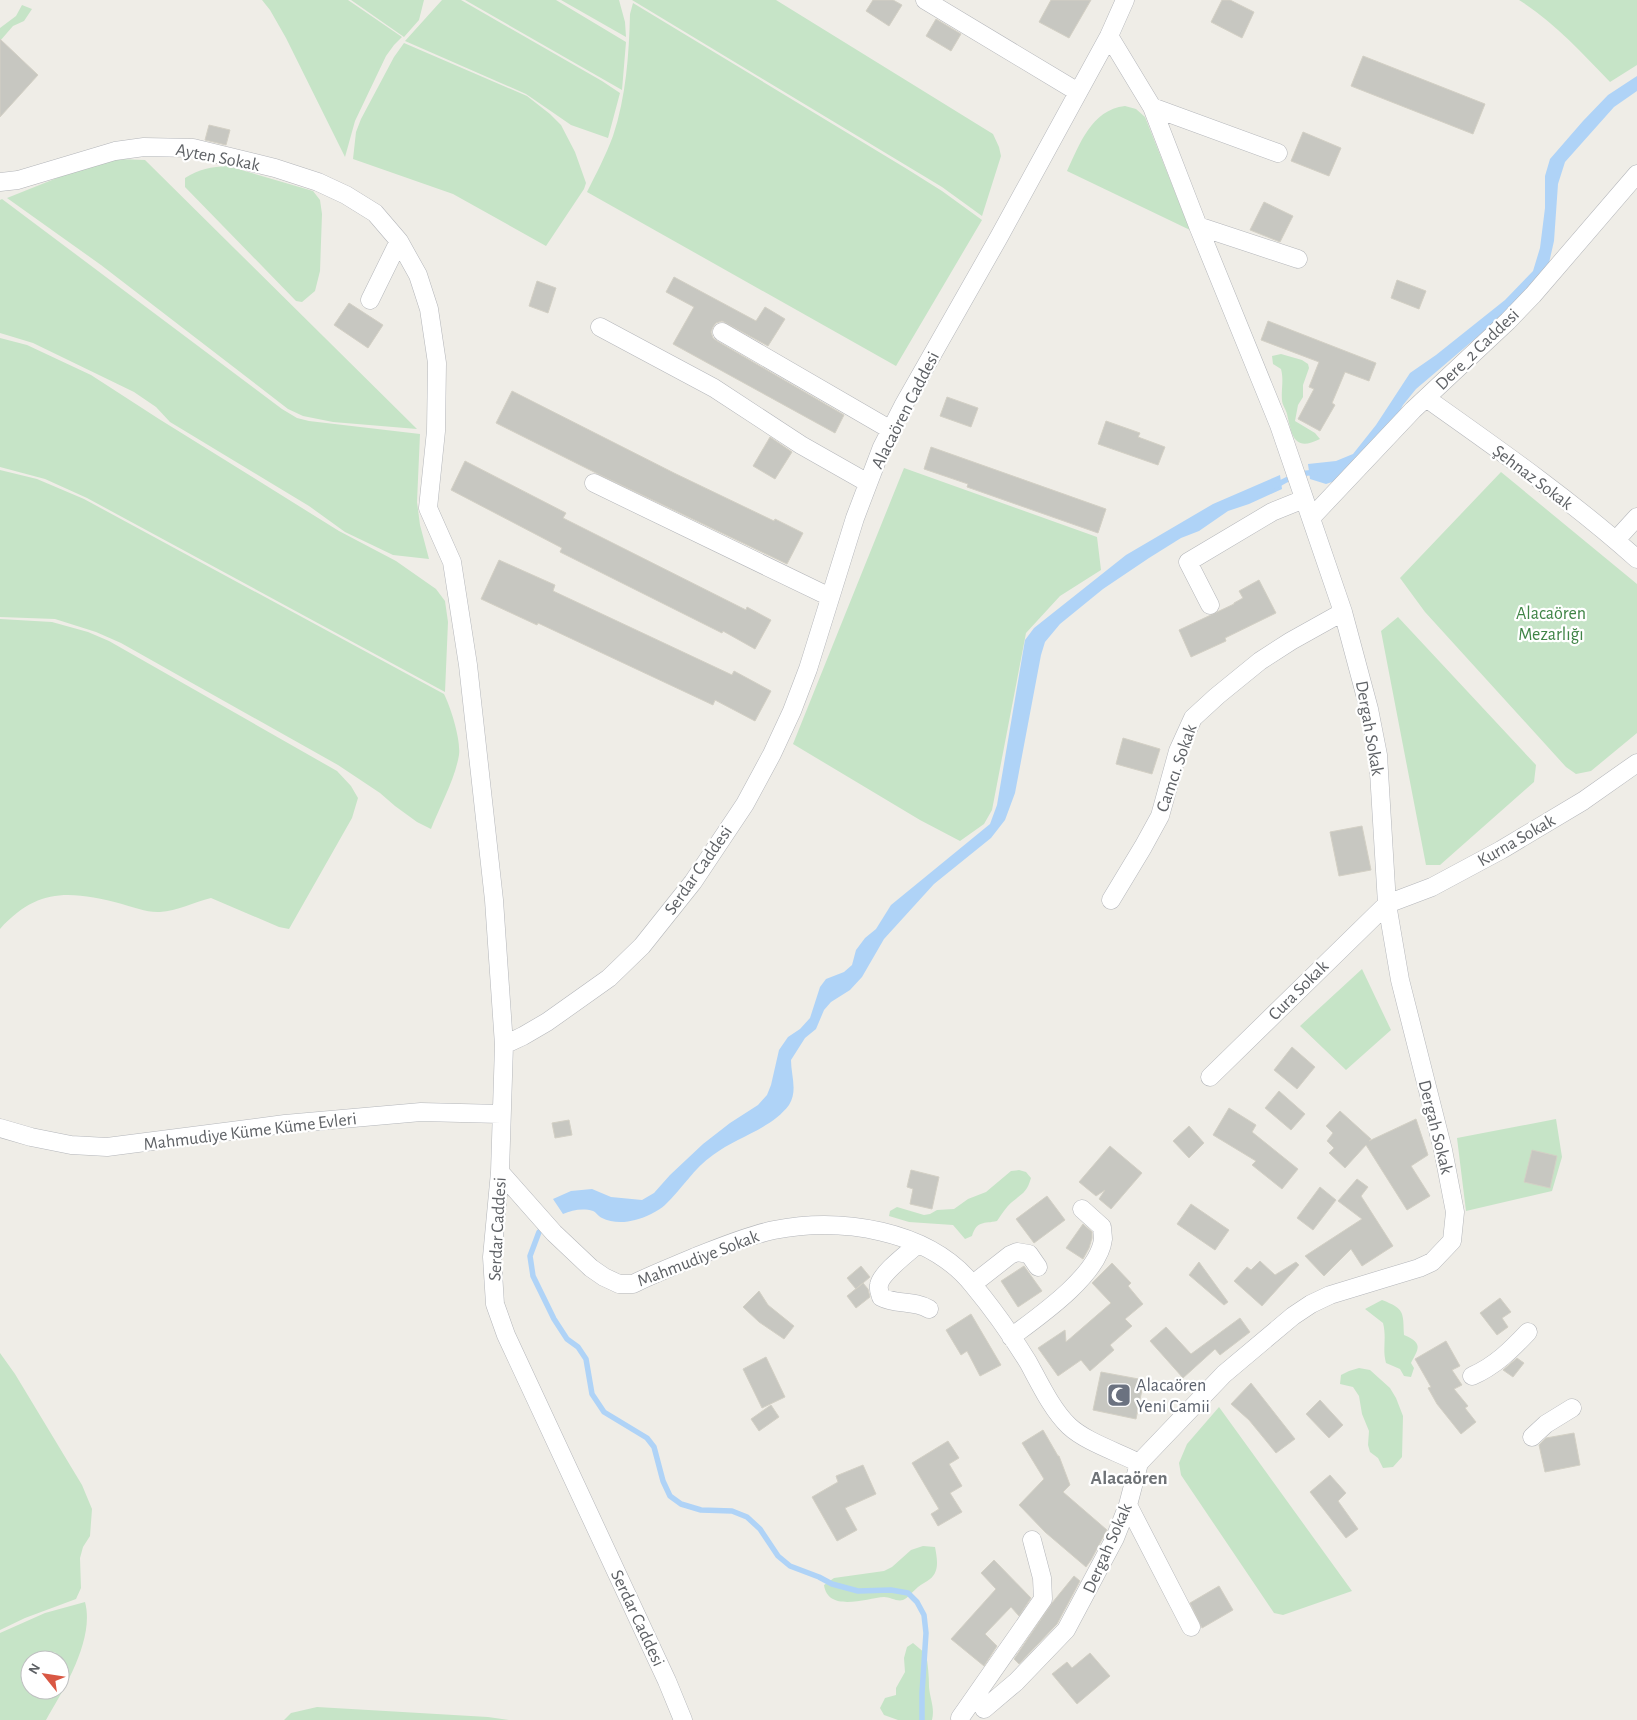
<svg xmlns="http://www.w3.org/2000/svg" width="1637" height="1720" font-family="'Alegreya Sans',sans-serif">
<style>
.green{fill:#c6e4c7;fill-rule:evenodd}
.water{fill:#afd3f7}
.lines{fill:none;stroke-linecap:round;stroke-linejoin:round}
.stream{stroke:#afd3f7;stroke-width:5.5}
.building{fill:#c7c7c1;stroke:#d3d0c5}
.minor-casing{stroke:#b4b6ba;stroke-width:19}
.minor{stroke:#fff;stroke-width:18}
.labels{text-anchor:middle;stroke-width:4.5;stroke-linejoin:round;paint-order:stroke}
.street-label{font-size:18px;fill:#5e6165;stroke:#fff}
.park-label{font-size:18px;fill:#3f8446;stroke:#fff}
.worship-label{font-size:18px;fill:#5b616d;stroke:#fff;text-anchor:start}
.neighbourhood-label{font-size:19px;font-weight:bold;fill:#6f7377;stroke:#fff}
</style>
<rect width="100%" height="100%" fill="#efede7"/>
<path class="green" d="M262,0H348L402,37L394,45L386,56L355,121L345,157L286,38L270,10Z
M351,0H424L419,20L404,37Z
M442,0H461L602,81L620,93L608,138L571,125L526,94L405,41Z
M465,0H556L626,42L622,90Z
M561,0H619L625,22L626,37Z
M632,0H776L993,134L999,147L1001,156L982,216L942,187Z
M1519,0H1637V65L1610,82C1581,52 1554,22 1519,0Z
M633,3L907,169L942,191L982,220L896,366L587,192C596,174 606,155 613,136C626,97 629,54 630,14Z
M22,5L32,9L24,21L13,26L0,41V28L16,16Z
M404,43L527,96L550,114L561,125L575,152L586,183L584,189L546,246L453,194L353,159L356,132L361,119L394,57Z
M1125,106L1136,109L1145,117L1190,230L1067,171C1080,144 1091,110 1125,106Z
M117,159L145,160L417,429L333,422L303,416L288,409L101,265L7,198L72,172Z
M228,166L313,191L320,200L322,214L320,271L315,291L302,302L296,301L185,187V178C199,169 211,167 228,166Z
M2,199L282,409L297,418L309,421L420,434L417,502L420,525L429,559L393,555L345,532L309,506L170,422L156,407L134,392L33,343L0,333V200Z
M0,338L27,345L91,375L159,419L339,531L396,561L436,589L445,601L448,622L445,692L87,498L45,479L0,467Z
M1281,354L1302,360L1308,364L1309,368L1303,385V397L1298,405L1295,421L1315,433L1320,439C1294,452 1292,436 1287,414C1286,409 1282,405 1282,400C1281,389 1284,380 1281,369L1273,364L1272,356Z
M904,468L1097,537L1101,570L1060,596L1026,633L992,810L984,824L960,841L920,820L793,744Z
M0,470L37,479L84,499L444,694C451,708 461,740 459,755C455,779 440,806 431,829L417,822L395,806L380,793L338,765L121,643L96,632L55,619L0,617Z
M1501,472L1637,584V733L1591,771L1576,774L1566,767L1425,612L1400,578Z
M1398,617L1536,765L1534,782L1440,865H1426L1381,631Z
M0,619L52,622L88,632L109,641L337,771L351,786L358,798L352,818L289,929L279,927L211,898C194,902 177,911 160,912C148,913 133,907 122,904C71,891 38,887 0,929Z
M1362,969L1391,1030L1346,1070L1300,1026Z
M1556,1119L1562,1157L1552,1191L1466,1211L1457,1138Z
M1019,1170L1026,1172L1031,1178C1027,1192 1023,1193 1012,1202C1006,1207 1001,1215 997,1221C984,1224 977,1220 972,1236L965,1239L953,1225L909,1222L889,1216L890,1211L897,1207L924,1215L930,1214L937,1210L954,1209L968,1199L986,1192L1011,1171Z
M1382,1300C1405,1309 1403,1312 1404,1335C1423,1343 1419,1348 1411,1363L1414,1368L1411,1377L1404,1376L1400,1369L1386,1363C1382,1348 1387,1339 1383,1323L1365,1309Z
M0,1353L15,1374L82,1485L92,1509L90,1536L83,1547L80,1558L81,1588L76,1599L25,1618L0,1630Z
M1359,1368L1370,1370L1390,1388L1396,1398L1403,1416L1402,1457L1393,1467L1383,1468L1378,1458L1370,1452L1368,1445L1369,1431L1362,1414L1359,1396L1353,1387L1340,1384L1341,1375L1349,1371Z
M1219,1407L1352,1591L1283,1615L1274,1613L1181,1475L1179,1463L1187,1444Z
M923,1546L935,1547C937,1558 940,1571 930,1579C927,1582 921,1584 918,1587C913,1591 908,1598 903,1600C897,1602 890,1597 884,1597C867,1598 828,1613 824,1585L834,1578L884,1571L892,1567L911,1550Z
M85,1602C95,1639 64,1689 46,1720H0V1633L45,1613ZM30,1660H60V1690H30Z
M913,1643L926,1654C928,1665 929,1676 929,1687C930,1699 935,1708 932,1720H898L884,1715L880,1708L885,1698L896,1695V1688L905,1672L904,1658L907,1647Z
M317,1707L488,1717L509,1720H284L291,1713Z"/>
<path class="water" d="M1637,76V91L1614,107L1565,162L1558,184L1554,241L1549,263L1523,298L1416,389L1403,405L1394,422L1341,479L1326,484L1310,479L1308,464L1336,461L1353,454L1376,425L1410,373L1436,355L1505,300L1533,271L1540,248L1545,208V176L1550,159L1583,121L1608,95Z
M1280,475L1282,489L1249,504L1228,511L1199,531L1181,538L1149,558L1103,589L1060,624L1045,642L1041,655L1015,793L1005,820L991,838L934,884L884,939L862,977L850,990L831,1002L824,1010L816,1029L805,1038L791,1060C791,1075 798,1091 789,1105C771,1129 737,1137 713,1155C694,1168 682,1189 665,1205C659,1211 644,1218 635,1220C625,1223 611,1223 602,1218C598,1216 596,1212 593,1211C583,1208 572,1210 563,1214L553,1199L571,1191L592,1189L611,1197L642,1200L654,1193L670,1175L703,1144L730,1123L758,1105L767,1095L771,1085L779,1050L788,1037L800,1029L810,1018L820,987L826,979L844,972L852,965L856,950L865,938L876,929L891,905L990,824L997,805L1025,640L1034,628L1126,555L1213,504Z"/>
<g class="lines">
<path class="stream" d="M1275,486C1288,479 1300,471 1315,473
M539,1232L530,1256L533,1276L554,1319L567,1339L578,1347L586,1359L592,1394L604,1412L647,1438L654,1447L663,1481L670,1496L681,1504L701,1510L732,1511L747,1517L760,1529L778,1556L790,1566L819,1577L832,1584L858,1591L891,1590L908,1593L917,1602L924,1615L926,1633L922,1693V1720"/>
</g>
<path class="building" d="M873,0H893L902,5L889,26L866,11Z
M1051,0H1091L1069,38L1039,22Z
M1222,0H1230L1254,12L1242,38L1211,22Z
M936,19L961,34L951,51L926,36Z
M0,39L38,75L0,117Z
M1363,56L1485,104L1473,134L1351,86Z
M209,125L230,130L226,145L205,140Z
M1303,132L1341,148L1329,176L1291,161Z
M1264,202L1293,216L1280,242L1250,230Z
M674,277L756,321L765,307L785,319L768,346L722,321L716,323L713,327L711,332L713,338L717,341L844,415L835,433L673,344L694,307L666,292Z
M1397,280L1426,291L1419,309L1391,298Z
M537,281L556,288L548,313L529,306Z
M349,303L383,325L368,348L334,325Z
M1268,321L1376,363L1369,381L1345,372L1332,403L1335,405L1320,431L1298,419L1314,389L1309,387L1319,362L1261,340Z
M512,391L674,473L774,521L775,519L803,533L787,564L596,473L496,423Z
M947,397L978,408L971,427L940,416Z
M1106,421L1140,433L1138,437L1165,447L1158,465L1098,444Z
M770,437L792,452L775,479L753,466Z
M931,447L1106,509L1098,533L967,487L968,484L924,469Z
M465,461L566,513L563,518L746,610L747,607L771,620L755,649L723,631L722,633L560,552L562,548L451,490Z
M499,560L555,585L553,591L732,675L734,671L771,691L755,721L715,700L713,705L538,623L537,625L481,599Z
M1259,580L1276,613L1225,638L1226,641L1191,657L1179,630L1234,604V603L1243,598L1239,591Z
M1123,738L1160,749L1152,774L1116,764Z
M1362,826L1371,870L1339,876L1330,832Z
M1292,1047L1315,1067L1297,1089L1274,1070Z
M1279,1091L1305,1114L1291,1130L1265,1108Z
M1229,1108L1256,1125L1252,1132L1298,1169L1282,1189L1252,1165L1256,1161L1213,1135Z
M1340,1111L1371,1139L1369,1141L1416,1119L1428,1155L1411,1166L1430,1196L1407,1210L1366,1145L1345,1168L1329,1153L1334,1148L1327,1141L1333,1133L1326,1126Z
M569,1120L572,1135L555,1138L552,1123Z
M1189,1126L1204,1143L1189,1158L1173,1141Z
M1110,1146L1142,1173L1111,1209L1099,1199L1105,1190L1096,1196L1079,1182Z
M1532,1150L1557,1156L1550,1188L1524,1182Z
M911,1170L939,1177L932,1209L910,1204L913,1189L907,1187Z
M1357,1179L1368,1187L1361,1196L1393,1246L1362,1266L1351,1249L1324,1276L1305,1256L1362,1219L1338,1201Z
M1320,1187L1336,1200L1313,1230L1297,1218Z
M1047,1196L1065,1220L1034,1243L1016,1219Z
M1191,1204L1229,1230L1215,1250L1177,1224Z
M1083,1224L1092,1232V1238L1089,1248L1083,1259L1066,1248Z
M1260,1261L1275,1275L1296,1262L1299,1265L1262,1306L1234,1281L1247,1267L1251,1270Z
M1199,1262L1228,1302L1224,1305L1189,1275Z
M1112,1263L1131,1283L1128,1286L1143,1304L1125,1319L1132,1326L1110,1345L1114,1350L1090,1371L1081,1360L1058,1376L1038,1348L1065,1330L1066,1342L1111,1303L1092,1283Z
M861,1266L870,1277L856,1289L847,1278Z
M1024,1266L1042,1291L1018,1307L1001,1281Z
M863,1283L868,1289L870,1297L856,1308L847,1296Z
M759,1291L768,1305L794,1326L784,1339L759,1322L743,1307Z
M1500,1298L1511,1312L1502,1318L1508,1327L1497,1335L1480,1313Z
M971,1314L1001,1365L980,1376L967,1351L961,1355L946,1330Z
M1240,1318L1250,1332L1220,1355L1215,1349L1183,1378L1150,1341L1166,1327L1191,1354Z
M1446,1341L1460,1366L1452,1370L1462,1385L1454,1389L1468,1406L1465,1408L1476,1422L1461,1434L1437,1404L1428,1388L1431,1387L1415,1359Z
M766,1357L785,1397L762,1408L743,1369Z
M1517,1358L1524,1363L1513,1377L1503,1370Z
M1101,1372L1144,1380L1136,1419L1093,1410Z
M1251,1383L1295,1439L1276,1453L1249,1420L1231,1404Z
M1320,1400L1343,1425L1329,1438L1306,1414Z
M771,1405L779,1417L759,1431L751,1419Z
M1043,1430L1058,1456H1059L1070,1485L1063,1492L1107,1530L1091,1560L1086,1567L1045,1532L1019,1505L1044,1479L1022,1443Z
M1574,1433L1580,1465L1545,1472L1539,1445L1546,1438Z
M948,1441L959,1458L949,1464L962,1486L950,1493L962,1512L938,1526L931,1514L939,1509L912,1463Z
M863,1465L876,1494L845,1508L857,1530L837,1541L812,1497L838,1482L836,1476Z
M1330,1475L1346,1493L1338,1501L1358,1529L1346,1538L1310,1492Z
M994,1560L1031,1598L1019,1616L1011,1607L985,1634L997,1646L984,1666L951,1639L996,1589L981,1573Z
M1074,1576L1080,1581L1057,1624L1019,1664L1014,1659L1052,1603Z
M1219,1586L1233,1610L1202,1628L1190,1603Z
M1090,1653L1110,1676L1077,1704L1052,1674L1067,1662L1072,1668Z"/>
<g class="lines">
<g class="minor-casing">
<path id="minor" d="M925,0L1078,92
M1152,107L1278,153
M0,182L18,180L115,151L144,147L193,148L275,168L318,182L346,195L375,213L399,241L418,275L429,309L437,363L436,431L428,508L452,562L468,665L494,900L504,1045
M1198,226L1298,259
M370,300L399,241
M600,327L714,388L801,445L868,483
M722,332L891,430
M1426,398C1498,449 1571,500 1637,559
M594,483L830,597
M1311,518L1413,410L1508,321L1533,295L1637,174
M1616,540L1637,517
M1210,605L1188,562L1272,512L1304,499
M1111,900L1143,847L1160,816L1178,751L1193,718L1217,696L1260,661L1291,641L1343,612
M1210,1077L1387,904L1432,887L1501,850L1583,801L1637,763
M0,1128L31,1137L71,1145L107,1147L285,1124L421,1112L501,1114
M500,1172L554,1233L591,1268L604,1277L619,1284H633C653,1274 674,1266 695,1257C721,1247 746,1236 774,1230C840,1217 928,1229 973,1285C993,1309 1012,1336 1028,1362C1039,1382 1052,1410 1069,1426C1086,1442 1118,1452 1139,1463
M918,1244C908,1253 881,1273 879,1285C878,1289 880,1293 881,1297C896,1305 914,1300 929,1309
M973,1284L1010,1255L1017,1252L1029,1254L1038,1267
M1011,1337C1038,1317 1099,1275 1103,1239C1103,1236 1102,1231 1102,1227L1082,1209
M1472,1376C1495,1366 1511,1350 1528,1332
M1532,1437L1546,1424L1572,1408
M1128,1505L1191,1627
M984,1709L1016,1682L1066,1630L1115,1538L1128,1505L1139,1463L1224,1374L1293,1316L1311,1304L1330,1295L1419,1268L1432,1262L1452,1241L1455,1212L1443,1150L1400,980L1387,904L1378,755L1369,709L1343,612L1279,425L1198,226L1152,107L1109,36
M960,1718L1043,1599L1042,1578L1032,1540
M683,1720L667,1681L506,1335L495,1304L492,1257L500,1172L504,1045L523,1036L547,1022L609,978L642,946L693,882L745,804L772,754L792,711L808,669L855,518L882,447L903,406L999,237L1109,36L1125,0"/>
</g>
<use href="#minor" class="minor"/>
</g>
<defs>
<g id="mosque-square" transform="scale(1.25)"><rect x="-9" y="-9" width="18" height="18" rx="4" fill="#6b7280" stroke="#fff"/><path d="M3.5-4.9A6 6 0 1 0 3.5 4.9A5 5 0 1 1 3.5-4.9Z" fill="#fff"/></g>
</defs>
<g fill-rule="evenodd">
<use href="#mosque-square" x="1119" y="1395"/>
</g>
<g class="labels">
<g class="street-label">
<text transform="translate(218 157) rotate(11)" y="6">Ayten Sokak</text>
<text transform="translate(1477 349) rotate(-44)" y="6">Dere_2 Caddesi</text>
<text transform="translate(905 410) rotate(-63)" y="6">Alacaören Caddesi</text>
<text transform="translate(1533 477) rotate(37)" y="6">Şehnaz Sokak</text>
<text transform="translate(1370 728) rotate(80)" y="6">Dergah Sokak</text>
<text transform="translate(1176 768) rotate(-71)" y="6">Camcı. Sokak</text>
<text transform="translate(1516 840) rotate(-30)" y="6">Kurna Sokak</text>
<text transform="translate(698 870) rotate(-55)" y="6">Serdar Caddesi</text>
<text transform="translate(1298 990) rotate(-45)" y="6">Cura Sokak</text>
<text transform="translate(1436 1127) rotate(76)" y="6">Dergah Sokak</text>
<text transform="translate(250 1131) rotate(-7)" y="6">Mahmudiye Küme Küme Evleri</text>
<text transform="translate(497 1229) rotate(-87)" y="6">Serdar Caddesi</text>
<text transform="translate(698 1258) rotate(-21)" y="6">Mahmudiye Sokak</text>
<text transform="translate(1107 1548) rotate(-66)" y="6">Dergah Sokak</text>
<text transform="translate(638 1618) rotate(65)" y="6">Serdar Caddesi</text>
</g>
<g class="park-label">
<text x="1551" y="619">Alacaören<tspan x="1551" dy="21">Mezarlığı</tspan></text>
</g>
<g class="worship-label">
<text x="1136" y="1391">Alacaören<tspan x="1136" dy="21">Yeni Camii</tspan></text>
</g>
<g class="neighbourhood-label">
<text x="1129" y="1484">Alacaören</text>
</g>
</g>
<g transform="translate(45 1675) rotate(300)"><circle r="24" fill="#ffffff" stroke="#bfc0c1"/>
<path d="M0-4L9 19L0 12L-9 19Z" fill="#d95743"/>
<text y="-8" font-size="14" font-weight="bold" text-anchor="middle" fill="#5e6165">N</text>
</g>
</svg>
